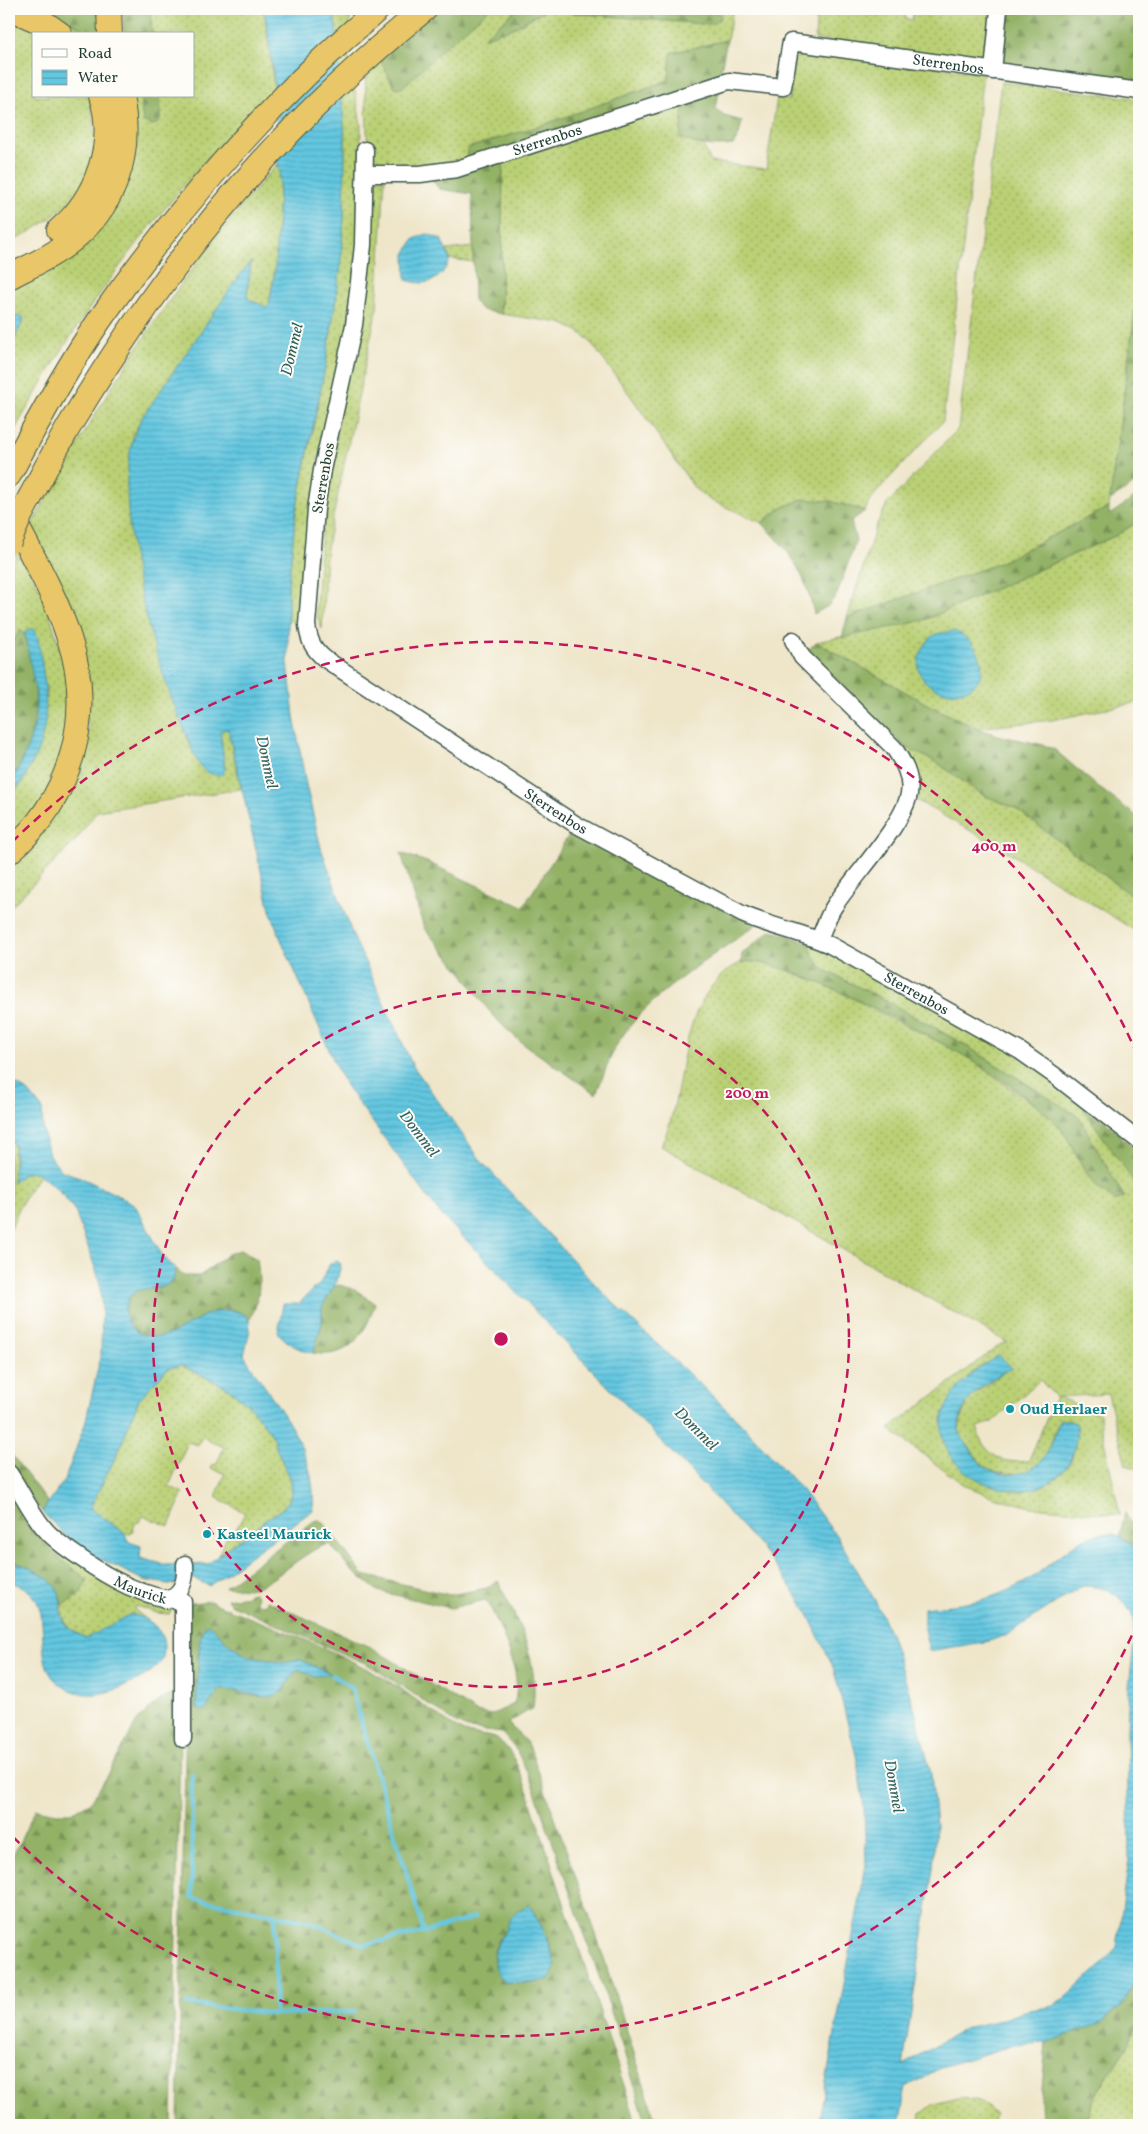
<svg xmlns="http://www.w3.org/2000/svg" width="1148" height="2134" font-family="Vollkorn,serif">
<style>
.grass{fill:url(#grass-dots);stroke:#6c8654;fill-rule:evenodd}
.forest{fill:url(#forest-firs);stroke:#59784d;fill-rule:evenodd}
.water{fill:url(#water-rules);stroke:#41828a}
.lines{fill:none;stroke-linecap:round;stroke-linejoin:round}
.stream{stroke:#63c7e1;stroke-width:4}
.minor-casing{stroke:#3e564a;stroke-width:19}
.highway-casing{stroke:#3e564a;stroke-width:26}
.minor{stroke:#fff;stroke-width:16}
.highway{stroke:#e9c769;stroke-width:24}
.highway-bridge-casing{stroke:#3e564a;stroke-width:26;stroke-linecap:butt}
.highway-bridge{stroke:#e9c769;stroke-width:24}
.ring{fill:none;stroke:#c2185b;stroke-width:2.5;stroke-dasharray:9 6}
.culture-dot{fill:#0f9aa8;stroke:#fdfcf7;stroke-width:2}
.labels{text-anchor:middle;stroke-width:4;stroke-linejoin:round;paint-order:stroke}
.street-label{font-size:15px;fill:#1f3d34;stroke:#fdfcf7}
.culture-label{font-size:15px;font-weight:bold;fill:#0d838f;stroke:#fdfcf7;text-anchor:start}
.water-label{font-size:16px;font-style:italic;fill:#30605f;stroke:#fdfcf7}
.centre{fill:#c2185b;stroke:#fdfcf7;stroke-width:2.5}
.ring-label{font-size:15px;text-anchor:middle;font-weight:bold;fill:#c2185b;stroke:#fdfcf7;stroke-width:4;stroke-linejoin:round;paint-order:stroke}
</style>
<defs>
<pattern id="grass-dots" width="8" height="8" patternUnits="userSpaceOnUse" patternTransform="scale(1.25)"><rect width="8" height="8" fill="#bad075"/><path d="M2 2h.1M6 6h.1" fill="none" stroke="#97aa61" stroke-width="1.8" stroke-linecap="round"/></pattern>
<pattern id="forest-firs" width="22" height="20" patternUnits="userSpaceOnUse" patternTransform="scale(1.25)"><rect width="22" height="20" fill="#93b266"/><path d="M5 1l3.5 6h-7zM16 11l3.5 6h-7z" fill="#779255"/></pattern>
<pattern id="water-rules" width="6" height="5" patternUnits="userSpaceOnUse" patternTransform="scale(1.25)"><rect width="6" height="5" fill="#63c7e1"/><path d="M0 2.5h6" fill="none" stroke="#51a3b7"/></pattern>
</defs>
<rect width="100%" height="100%" fill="#fdfcf7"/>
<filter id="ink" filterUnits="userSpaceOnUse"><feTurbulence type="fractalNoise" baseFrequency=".02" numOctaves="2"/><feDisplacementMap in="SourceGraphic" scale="10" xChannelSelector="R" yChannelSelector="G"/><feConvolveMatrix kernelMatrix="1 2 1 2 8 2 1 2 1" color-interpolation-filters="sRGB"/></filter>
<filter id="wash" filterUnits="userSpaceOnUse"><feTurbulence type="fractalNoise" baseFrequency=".0096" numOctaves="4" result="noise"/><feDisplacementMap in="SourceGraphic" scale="20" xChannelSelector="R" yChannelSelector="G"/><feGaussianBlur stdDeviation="1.12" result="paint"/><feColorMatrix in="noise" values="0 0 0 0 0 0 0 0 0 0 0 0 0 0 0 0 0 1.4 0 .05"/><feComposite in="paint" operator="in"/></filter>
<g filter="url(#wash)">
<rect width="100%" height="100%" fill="#efe6ca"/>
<path class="grass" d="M26,9H51L90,34H67Z
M150,9H264L274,88C197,165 127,250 67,342C47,374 28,407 9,440V348L23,322V317L9,319V282L65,254L129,96H140L143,121L160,120V96H194V34H152Z
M333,9H351L348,52L361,125L360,192L354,289L301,619L288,621V586L296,512L326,363L340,272L344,218L345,138L336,28Z
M489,9H517L484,37L513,28L547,9H567V12L585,14L703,24V10L681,9H733L727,40L671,53L669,80L540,126L468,148V162L443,167L372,166L368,158L365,73L380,59L394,86Z
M817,9H906L905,18L912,20L914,9H991L986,60L982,66L815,39Z
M9,17L44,34H34V96H90C91,109 94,122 95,135C96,191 54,220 9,243Z
M796,47L983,73L943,421L882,486L870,500L865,511L830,501L781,508L762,523L710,500L695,489L635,402L589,340L578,331L561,323L501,314L503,160L684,99L687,141L703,145L711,162L766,169L777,98L789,100Z
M1001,82L1139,99V280L1109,507L997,564L847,618L876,526L887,504L958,429Z
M277,164L280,172L275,270L269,305L266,307L248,299L247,295L251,263L143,416L133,435L127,482L129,514L143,601L225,769L220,730L228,729L241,789L97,811L75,841L9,909V865L22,854L89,727L28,532C41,506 56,482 71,456C130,353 198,253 277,164Z
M385,178L377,308L329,536L326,555L322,629L317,616L316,605L322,526L339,416L371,187L375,180Z
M473,247V262L450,259L447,250Z
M1139,521V702L1053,720L977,728L936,709L816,642L927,619L1115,536Z
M18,551L45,598L74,696L58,781L9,845V799L26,777L47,694L35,630H27L25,634L20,631L9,649V572Z
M902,745L936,762L981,794L1015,808L1139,901V933L1013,855L914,799L913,765Z
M809,943L993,1037L1083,1101L1138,1188L1139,1186V1469L1126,1465L1108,1394L1058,1397L1100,1414L1101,1426L1120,1515L1031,1507L993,1497L964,1485L889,1429L1001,1344L1008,1343L661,1146C687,1092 675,1022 720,977C728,969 741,960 753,961C791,963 848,996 882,1014C911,1029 942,1042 970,1059C985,1069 999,1080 1013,1090C1026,1099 1042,1108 1053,1119C1073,1140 1082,1169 1102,1191L1040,1092L960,1042L881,998L824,970L813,956ZM984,1364L1008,1369L975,1393L969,1399L962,1415L959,1430L961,1436L980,1462L990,1470L999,1472L1019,1474L1025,1473L1038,1464L1046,1455L1060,1419L1076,1422V1438L1072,1458L1068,1466L1041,1487L1017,1492L986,1483L974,1476L955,1462L949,1454L943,1438L942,1417L969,1376ZM1040,1380L1056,1397L1028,1462C1022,1461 1014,1462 1008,1461C992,1458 978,1443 978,1427L993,1422Z
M9,1135L14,1146L13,1181L25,1173L36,1172L40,1175C25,1194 16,1212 9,1235Z
M180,1365L228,1388L250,1406L275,1439V1446L290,1477L292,1488L289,1501L280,1511L266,1519L249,1535L231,1545L217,1558L228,1534L233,1535L245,1513L216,1497L225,1474L211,1468L213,1464L216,1465L224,1447L202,1437L198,1445L188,1442L169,1486L183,1493L169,1526L143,1516L140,1522H136L131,1534L124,1533L90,1508L119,1450L139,1399L167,1369Z
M9,1479L31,1516L172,1610L169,1614L157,1613L136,1606L134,1609L147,1620L138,1616L87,1638C71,1632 61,1622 62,1605L78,1596L87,1580L55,1555L28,1526L9,1501Z
M1139,2021V2125H1084L1095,2096L1128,2045Z
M962,2097C977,2099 985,2103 996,2114L990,2125H919L921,2114L934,2104Z"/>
<path class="forest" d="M51,9H103L106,34H90Z
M123,9H150L152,34H124Z
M437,9H489L448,44L402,88L394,87L380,59Z
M517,9H547L513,28L483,38Z
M567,9H681L720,13L721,18L712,24H703L585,14L567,12Z
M1009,9H1139V85L1003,65Z
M727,40L719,79L468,162V148L540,126L669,80L671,53Z
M720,89L715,108L724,116L742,121L739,135L733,145C714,147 698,146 680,138L684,99Z
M140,96H160V120L157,124L151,125L143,121Z
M503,160L501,314L482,310L474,302L472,194L439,189L430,176Z
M1139,280V481L1110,500Z
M1139,495V521L1115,536L927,619C899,627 871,631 842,638L847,618L997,564L1109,507V515Z
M802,499L830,501L865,511L851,521L856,541L837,594L828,606L814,614C806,574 790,551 762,523L781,508Z
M20,630L25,634C40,683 42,740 9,782V649Z
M816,642L936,709L977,728L1001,736L1044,745L1055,750L1098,787L1139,818V901L1015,808L981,794L936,762L902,745L809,652V649Z
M574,827L757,924C710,959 655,989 621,1038C612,1051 602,1079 596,1094L522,1043L503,1026L486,1007L463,974L424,928L401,853L427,862L523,907Z
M771,930L809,943L813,956L824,970L881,998L960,1042L1079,1117L1124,1197L1115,1201C1106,1194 1097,1188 1090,1178C1076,1159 1069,1134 1051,1118C1030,1099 993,1073 968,1058C935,1039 772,950 741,963L742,954Z
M1083,1101L1139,1153V1186L1138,1188L1085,1111Z
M240,1250L257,1259C260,1281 261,1300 249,1320C222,1289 186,1335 158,1337C131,1339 110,1304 138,1290C145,1287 153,1289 161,1287C165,1285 170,1281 174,1279L175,1268L185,1276H200L228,1254Z
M339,1285L354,1289L375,1303C366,1334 349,1360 313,1353L322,1323V1307L332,1287Z
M9,1451L48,1503L42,1512L9,1468Z
M9,1501L28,1526L55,1555L88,1580L78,1596L62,1605C61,1601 60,1596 59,1593C53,1578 24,1563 9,1561Z
M1125,1513C1132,1521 1133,1530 1139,1538V1552L1132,1543L1119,1537Z
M319,1520L324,1523L363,1575L450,1595L487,1588L498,1581C519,1625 539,1657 533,1708L508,1723L529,1745L596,1934L657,2125H647L610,2008L532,1783L517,1751L502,1733L469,1729L456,1723L408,1690L367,1664L230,1604L227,1599L249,1596V1594L255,1593L257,1595L255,1602L266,1605L267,1601L372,1648L476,1712L491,1715L514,1704C524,1674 501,1631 489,1604L485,1600L451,1608L378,1591L351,1570L330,1544C308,1547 279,1580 253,1588C246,1590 233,1587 225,1587L314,1521Z
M209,1601C269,1626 331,1647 387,1680C412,1695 434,1715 460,1730C471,1737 489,1733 500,1741C513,1751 520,1773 526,1787L637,2125L178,2124L188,1607L192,1603ZM210,1625L229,1644L247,1656L284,1663L292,1660H301L331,1674L313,1676L299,1669L294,1671L284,1690C276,1692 268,1695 261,1696C254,1697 228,1691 222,1688C213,1695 211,1705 201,1711L196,1706L199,1682ZM529,1904L544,1931L554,1957L531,1983L505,1982C502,1977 498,1973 496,1968C485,1944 515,1920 529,1904Z
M181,1690L172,2125H9V1861C20,1845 26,1826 36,1809L57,1813H71L90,1803L108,1775L137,1721L157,1702Z
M1139,1974V2021L1128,2045L1095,2096L1084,2125H1042L1041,2100L1046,2043L1100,2023L1119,2009Z"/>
<path class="water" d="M264,9H333L336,28L345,138L344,218L340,272L326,363L296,512L288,586V663L294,716L306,785L321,848L353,936L413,1066L482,1162L606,1296L741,1423L801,1489L838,1538L876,1602L891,1636L916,1714L931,1774L936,1826L933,1869L903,2065L968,2027L1002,2020L1024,2011L1054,2006L1097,1969L1117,1947L1129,1859L1127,1729L1129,1687L1134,1643V1626L1132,1615L1125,1603L1116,1595L1108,1590L1096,1587L1085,1586L1078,1588L1010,1633L990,1641L929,1651L924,1629V1608C948,1605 977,1604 999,1594C1009,1590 1021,1585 1030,1579C1063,1557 1100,1506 1139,1552V1974L1119,2009L1100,2023L1046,2043L1014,2045L944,2066L906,2087L899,2125H818L866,1865L864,1807L856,1755L833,1667L806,1610L786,1580L760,1546L689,1470L437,1210L349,1090L340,1075L279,935L270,910L228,729L220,731L225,769L223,774C216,776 211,775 205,771C195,763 191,745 186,734C154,660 127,563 127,482C128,457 131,438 143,416L237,279L251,261L247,295L248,299L266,307L269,305L275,270L280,172C275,156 278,138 277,122C275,84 271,46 264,9Z
M427,234L441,239L450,259C441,281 428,287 406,280L405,254L414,239Z
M19,316L23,317V322L9,348V319Z
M31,629L35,630L38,638C49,708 55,740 9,799V782L17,772L27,749L36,720V694L25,634L27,630Z
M954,631C974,637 993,668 974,685C960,699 925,692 919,671C916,660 923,644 932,637C938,632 947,632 954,631Z
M9,1080L29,1092L42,1108L43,1130L49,1155L62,1171L80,1177L125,1199L135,1205L162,1255L175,1268L174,1279L166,1286L138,1290L129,1297L125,1308L126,1319L130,1326L141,1335L160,1337L173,1333L209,1313L231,1310L244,1314L249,1320L250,1330L244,1355C274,1405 318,1447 313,1510L209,1586L190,1577L189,1565L208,1564L231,1545L249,1535L266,1519L280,1511L289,1501L292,1488L290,1477L275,1446V1439L250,1406L228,1388L181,1365L167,1369L139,1399L119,1450L90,1508L124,1533L129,1542L141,1546L140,1558L166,1565L182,1564L175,1585L143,1580L86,1552L76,1546L42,1512L65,1479L85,1424L101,1355L102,1308L99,1279L75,1211L59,1190L36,1172L25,1173L13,1182L15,1161L14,1146L9,1135Z
M337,1261L341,1264L337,1281L322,1307V1323L313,1353C298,1350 289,1344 278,1333L283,1304H299L313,1289L319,1285L330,1264Z
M999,1355L1012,1368C989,1378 958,1400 959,1429C960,1436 966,1443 970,1449C974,1455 979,1463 985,1467C1003,1479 1027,1476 1041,1461C1052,1450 1055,1433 1060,1419L1076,1422L1077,1426C1076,1562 835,1454 999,1355Z
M9,1561C24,1563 54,1578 59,1593C62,1601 59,1609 62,1616C65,1627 77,1635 87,1638L131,1614C148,1618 162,1627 164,1645C164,1651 164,1659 160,1663C146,1680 106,1697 85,1694C8,1681 75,1596 9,1582Z
M205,1625H210L229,1644L247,1656L284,1663L292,1660H301L332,1675L313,1676L299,1669C290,1674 289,1684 282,1691C272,1702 259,1695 245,1693C237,1691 230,1692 222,1688C213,1695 211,1705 202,1712L196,1706L200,1639Z
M529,1904L544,1931L556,1966L548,1980L531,1983L505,1982C490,1966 492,1953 502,1936C513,1917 507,1917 529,1904Z"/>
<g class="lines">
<path class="stream" d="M192,1774V1898L310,1922L363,1945L424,1932L351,1687L332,1675
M424,1932L476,1917
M187,2004L275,2014V1914
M275,2014L355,2012"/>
</g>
</g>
<g filter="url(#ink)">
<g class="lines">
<g class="minor-casing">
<g id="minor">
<path d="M993,71L999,9"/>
<path id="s1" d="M365,150L363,245L358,291L354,325L322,470L316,509L307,625C309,641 313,649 325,659L575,824L742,914C771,927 803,932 832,946L1020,1051L1054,1075L1139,1141"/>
<path id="s2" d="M366,174H420L457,169L729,81L783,87L791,42L1139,91"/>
<path d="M793,640L802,657L894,748C903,762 912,776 909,794C903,825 854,876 835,905C828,915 824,928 819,939"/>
<path id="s3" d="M9,1473C21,1491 30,1511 44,1528C54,1540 66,1548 79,1557C110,1579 144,1598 183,1601V1739"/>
<path d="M167,1600C183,1593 186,1580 185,1564"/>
</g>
</g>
<g class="highway-casing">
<path id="highway" d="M11,9L46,24L60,34
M109,9L110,34
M59,230C96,200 117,143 101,96
M9,277C28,267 49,258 66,245C115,208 133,156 121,96
M9,475C37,422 67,367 101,318C180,205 273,99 378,9
M9,511C30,552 55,594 69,638C95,716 71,800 9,852
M21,514C39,482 55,449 74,418C126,332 185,248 252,173C305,113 363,59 425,9"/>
</g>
<use href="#minor" class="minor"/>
<use href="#highway" class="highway"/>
<g class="highway-bridge-casing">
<path id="highway-bridge" d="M9,542L21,514"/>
</g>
<use href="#highway-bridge" class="highway-bridge"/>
</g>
</g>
<g class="ring">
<circle cx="501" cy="1339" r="348"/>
<path d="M1138 1622A697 697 0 0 1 12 1836M12 842A697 697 0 0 1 1138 1056"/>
</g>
<g class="culture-dot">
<circle cx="1010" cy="1409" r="5"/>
<circle cx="207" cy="1534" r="5"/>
</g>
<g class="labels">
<g class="street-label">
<text dy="5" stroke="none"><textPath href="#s2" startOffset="636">Sterrenbos</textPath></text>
<text dy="5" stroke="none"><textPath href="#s2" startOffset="186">Sterrenbos</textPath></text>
<text transform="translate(323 478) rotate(-80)" y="5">Sterrenbos</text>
<text dy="5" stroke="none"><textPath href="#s1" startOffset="796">Sterrenbos</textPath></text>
<text dy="5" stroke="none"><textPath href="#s1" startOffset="1201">Sterrenbos</textPath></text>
<text dy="5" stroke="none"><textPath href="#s3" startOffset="181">Maurick</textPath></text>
</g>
<g class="culture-label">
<text x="1020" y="1414">Oud Herlaer</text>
<text x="217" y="1539">Kasteel Maurick</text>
</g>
<g class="water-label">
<text transform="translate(291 349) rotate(-77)" y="6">Dommel</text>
<text transform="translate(268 762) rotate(78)" y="6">Dommel</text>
<text transform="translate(420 1133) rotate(53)" y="6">Dommel</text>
<text transform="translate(697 1428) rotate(45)" y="6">Dommel</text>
<text transform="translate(895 1786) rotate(80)" y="6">Dommel</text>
</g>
</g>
<circle cx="501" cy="1339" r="8" class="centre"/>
<g class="ring-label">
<text x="994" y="851">400 m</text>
<text x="747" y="1098">200 m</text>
</g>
<rect width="1148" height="2134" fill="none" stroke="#fdfcf7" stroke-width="30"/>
<rect x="32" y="32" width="162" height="65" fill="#fdfcf7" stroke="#a4b0a9"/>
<rect x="42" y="49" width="25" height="8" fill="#ffffff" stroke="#a4b0a9"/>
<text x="78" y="58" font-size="15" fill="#1f3d34">Road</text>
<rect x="42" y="70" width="25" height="15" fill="url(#water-rules)" stroke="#a4b0a9"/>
<text x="78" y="82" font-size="15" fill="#1f3d34">Water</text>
</svg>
